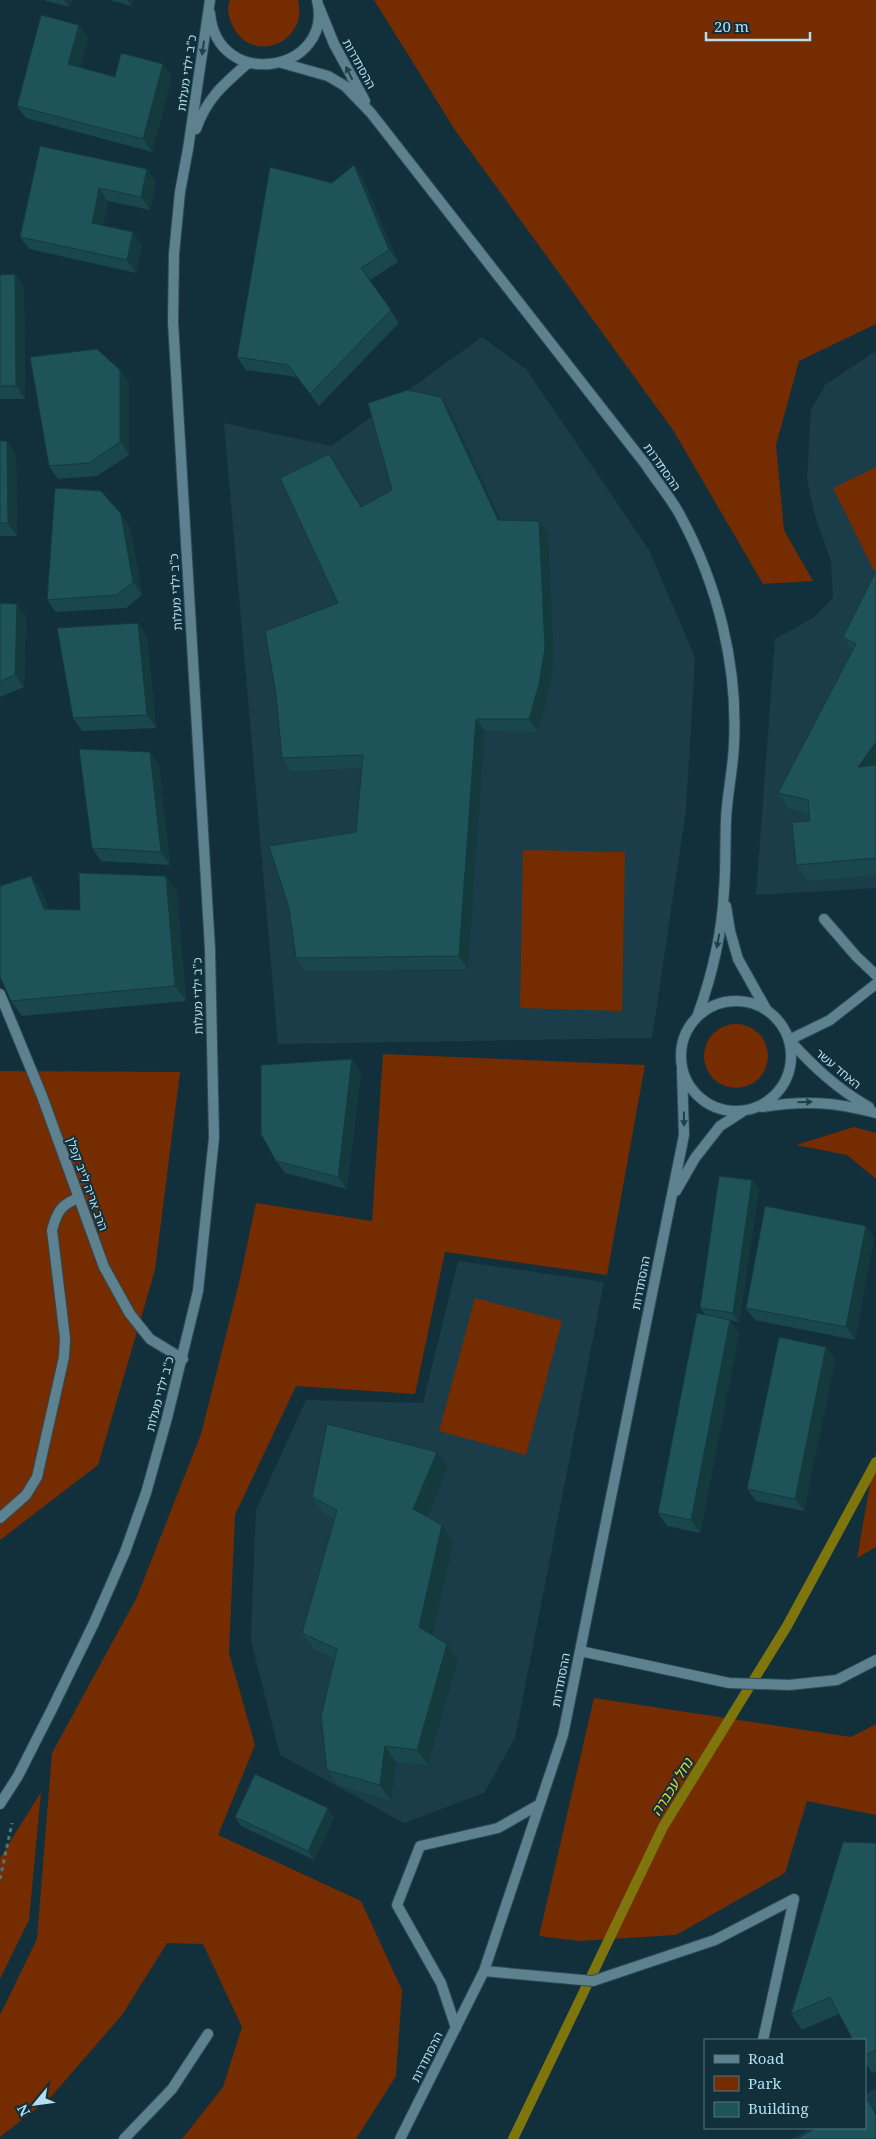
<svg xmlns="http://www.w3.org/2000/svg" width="876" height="2139" font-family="'Noto Serif','Noto Sans Hebrew',serif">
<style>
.built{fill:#1a3d49}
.green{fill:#752c01}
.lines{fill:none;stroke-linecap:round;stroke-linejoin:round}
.stream{stroke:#7e750d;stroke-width:10}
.service-casing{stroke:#2b4c58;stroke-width:12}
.minor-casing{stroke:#2b4c58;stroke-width:12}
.tertiary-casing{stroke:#2b4c58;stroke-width:12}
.path{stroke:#507482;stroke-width:3;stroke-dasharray:4 4;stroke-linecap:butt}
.service{stroke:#5d818f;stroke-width:10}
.minor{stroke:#5d818f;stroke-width:10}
.tertiary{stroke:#5d818f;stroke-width:10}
.wall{fill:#19474d}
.shaded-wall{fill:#143a3e}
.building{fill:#1d5359;stroke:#143a3e}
.oneway{fill:#20404c}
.labels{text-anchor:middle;stroke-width:4;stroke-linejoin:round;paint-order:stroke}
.street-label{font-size:12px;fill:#b4dff1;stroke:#11303b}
.water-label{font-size:14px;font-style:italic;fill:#e8d933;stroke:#11303b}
</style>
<rect width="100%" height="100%" fill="#11303b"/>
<path class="built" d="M482,337L526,369L649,550L695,657L686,810L652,1038L278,1044L224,423L331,446Z
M876,351V888L756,895L775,639L813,618L833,598L831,561L815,516L807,479L811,410L825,385Z
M458,1261L604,1282L515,1738L484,1793L404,1823L280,1755L251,1641L256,1510L306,1400L423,1403Z
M876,2088V2139H792L811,2128H865V2095Z"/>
<path class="green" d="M230,0H298C309,46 247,66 231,22C228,14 227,8 230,0Z
M374,0H876V324L799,361L776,445L784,530L813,581L763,584L673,430L455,130Z
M876,467V570L874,571L833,488Z
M523,850L625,852L622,1011L520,1008Z
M704 1056a32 32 0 1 1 64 0a32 32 0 1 1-64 0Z
M383,1054L645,1065L607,1275L445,1252L415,1394L296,1386L235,1515L229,1653L255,1745L218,1835L361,1901L402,1990L396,2076L356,2139H182L223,2087L242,2027L203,1944L167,1943L122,2015L50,2098L0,2137V2015L37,1939L52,1753L137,1597L201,1434L239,1283L256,1203L372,1221Z
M0,1071L180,1072L155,1270L98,1465L0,1540Z
M854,1127L876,1133V1179L847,1155L796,1145Z
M475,1298L562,1321L526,1455L439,1431Z
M876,1451V1547L857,1558Z
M594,1698L851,1737L876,1724V1815L807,1801L785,1873L676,1935L579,1941L539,1936Z
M41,1792L29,1920L0,1979V1858Z"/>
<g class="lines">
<path class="stream" d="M513,2139L663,1827L787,1626L876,1462"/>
<g class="service-casing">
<path id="service" d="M824,919L856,956L876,975
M789,1040L830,1020L876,984
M124,2139L172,2089L208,2034"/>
</g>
<g class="minor-casing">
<path id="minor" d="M319,7L334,44L365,101
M282,63L328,76L345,86L371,113L646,465C657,482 671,498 680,515C718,585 738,666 734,744C733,770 727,795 726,820C725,844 726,868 724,891C722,934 712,976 697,1017
M726,906L730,931L738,959L766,1009
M0,994L42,1096L104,1267L130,1314L150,1339L183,1359
M681 1056a55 55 0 1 1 110 0a55 55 0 1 1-110 0Z
M789,1040C813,1066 837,1089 869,1107
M762,1107C805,1100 834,1102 876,1113
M676,1191L695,1158L720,1126L742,1112
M0,1518L26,1495L37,1477L64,1357L65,1338L52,1230C57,1212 61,1204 79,1198
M580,1651L729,1683L789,1685L837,1680L876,1660
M484,1971L593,1981L715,1940L794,1899
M456,2028L441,1983L397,1905L420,1846L498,1828L540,1804
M763,2040L794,1899
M400,2139L484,1971L563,1735L684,1135L682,1070"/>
</g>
<g class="tertiary-casing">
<path id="tertiary" d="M210,13C217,93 335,72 317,0
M196,129C207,98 224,84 248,63
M0,1804L18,1776L52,1709L94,1623L125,1552L146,1493L167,1418L198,1291L214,1138L210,949L173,322L174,254L180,192L188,149L210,0"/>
</g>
<path class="path" d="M0,1879L12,1823"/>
<use href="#service" class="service"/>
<use href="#minor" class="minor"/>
<use href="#tertiary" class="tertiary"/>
</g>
<path class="wall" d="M45,0H72L70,7L46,1Z
M110,0H133L131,6Z
M88,38L80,67L115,77L172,76L152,152L26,118L17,106Z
M40,146L147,169L156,182L150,210L108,201L103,225L142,245L136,273L29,249L20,237Z
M354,165L363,178L398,262L370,280L399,323L319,406L297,377L246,370L237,357L332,183Z
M15,274L24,287L25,399H0V275Z
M120,370L129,383V455L97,476L58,479L49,466Z
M450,410L501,520L548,533L554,660L548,696L538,732L485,731L468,969L305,971L296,958L356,832L362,768L291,771L282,758L338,603V467L362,507L392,490Z
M0,441L16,454L17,536H0Z
M130,527L142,595L126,608L56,612L47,600Z
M876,571V875L807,881L796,865L810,821L809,814L789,809L778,793L852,650L843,637Z
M0,603L26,616L24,687L0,697Z
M147,636L156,728L82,731L73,718Z
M150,752L159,765L170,865L101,861L92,848Z
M31,876L42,892L49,910H80L177,892L186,1001L22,1016L11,1001Z
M361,1072L347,1189L285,1173L276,1161Z
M752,1180L759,1189L739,1322L730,1320L739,1333L700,1533L667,1526L658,1513L705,1315L700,1308Z
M866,1226L874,1239L855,1340L755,1320L746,1308Z
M826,1347L835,1360L804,1511L756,1501L747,1489Z
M437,1452L448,1468L427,1517L453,1541L432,1635L447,1644L458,1660L428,1765L396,1762L391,1801L338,1785L327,1770L335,1659L313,1649L302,1633L334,1519L323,1513L312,1497Z
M235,1817H334L314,1860L241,1826Z
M876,1843V2071L872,2073L865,2062V2040L839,2014L802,2030L791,2014Z"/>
<path class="shaded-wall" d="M64,0H72L70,7Z
M127,0H133L131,6Z
M79,25L88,38L77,77L68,64Z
M163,64L172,76L152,152L143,139Z
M354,165L363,178L398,262L389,250Z
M147,169L156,182L150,210L141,197Z
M99,188L108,201L101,236L92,223Z
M133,232L142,245L136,273L127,260Z
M15,274L24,287L25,399L16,386Z
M120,370L129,383V455L120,442Z
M441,397L450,410L507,533L498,520Z
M7,441L16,454L17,536L8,523Z
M329,454L338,467L370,520L361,507Z
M121,514L130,527L142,595L133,582Z
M539,521L548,533L554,660L548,696L538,732L529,719Z
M17,604L26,616L24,687L15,675Z
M138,623L147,636L156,728L147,715Z
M476,719L485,731L468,969L459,956Z
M876,742V773L858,767Z
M150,752L159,765L170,865L161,852Z
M31,876L42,892L55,925L44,909Z
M166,876L177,892L186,1001L175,986Z
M352,1059L361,1072L347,1189L338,1177Z
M752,1180L759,1189L739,1322L733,1313Z
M866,1226L874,1239L855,1340L846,1327Z
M730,1320L739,1333L700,1533L691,1520Z
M826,1347L835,1360L804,1511L795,1499Z
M437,1452L448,1468L424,1525L413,1509Z
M442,1525L453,1541L431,1643L419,1627Z
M447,1644L458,1660L428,1765L417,1750Z
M385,1746L396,1762L391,1801L380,1785Z
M328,1808L334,1817L314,1860L308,1851Z
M868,2100L876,2112V2115Z"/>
<path class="building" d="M41,15L79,25L68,64L115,77L121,53L163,64L143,139L17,106Z
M40,146L147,169L141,197L99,188L92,223L133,232L127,260L20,237Z
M354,165L389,250L361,268L391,310L310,394L288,365L237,357L270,167L332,183Z
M15,274L16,386H0V275Z
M97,349L120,370V442L89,463L49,466L30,357Z
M408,390L441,397L498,520L539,521L545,648L539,684L529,719H476L459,956L296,958L289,908L269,846L356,832L363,755L282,758L276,694L265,631L338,603L280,478L329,454L361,507L392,490L368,403Z
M0,441H7L8,523H0Z
M55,488L101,491L121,514L133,582L117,595L47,600Z
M876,571V742L858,767L876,765V858L796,865L792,822L810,821L808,800L778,793L856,644L843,637Z
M0,603L17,604L15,675L0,681Z
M138,623L147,715L73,718L57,628Z
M79,749L150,752L161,852L92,848Z
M79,873L166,876L175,986L11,1001L0,977V886L31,876L44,909L80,910Z
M352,1059L338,1177L276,1161L261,1134V1065Z
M719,1176L752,1180L733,1313L700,1308Z
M765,1206L866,1226L846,1327L746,1308Z
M697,1313L730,1320L691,1520L658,1513Z
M779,1337L826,1347L795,1499L747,1489Z
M327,1424L437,1452L413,1509L442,1525L419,1627L447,1644L417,1750L385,1746L380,1785L327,1770L321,1717L337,1649L302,1633L337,1510L312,1497Z
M255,1774L328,1808L308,1851L235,1817Z
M843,1842L876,1843V2050L865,2055V2040H853L830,1997L791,2014Z
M868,2100L876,2115V2139H796L816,2128H865V2102Z"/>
<defs><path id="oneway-solid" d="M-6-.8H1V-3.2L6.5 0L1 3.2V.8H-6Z" transform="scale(1.25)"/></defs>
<g class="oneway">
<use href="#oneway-solid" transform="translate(203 48) rotate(98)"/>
<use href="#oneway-solid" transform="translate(349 73) rotate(-117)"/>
<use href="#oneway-solid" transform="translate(718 941) rotate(100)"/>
<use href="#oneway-solid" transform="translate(805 1102) rotate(-1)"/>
<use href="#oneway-solid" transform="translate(684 1119) rotate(89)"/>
</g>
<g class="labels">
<g class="street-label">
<text transform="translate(359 64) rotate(61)" y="4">ההסתדרות</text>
<text transform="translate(187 73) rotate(-82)" y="4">כ"ב ילדי מעלות</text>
<text transform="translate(662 467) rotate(55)" y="4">ההסתדרות</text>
<text transform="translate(176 592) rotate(-93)" y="4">כ"ב ילדי מעלות</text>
<text transform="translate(198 996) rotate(-91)" y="4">כ"ב ילדי מעלות</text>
<text transform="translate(838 1069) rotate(40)" y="4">האחד עשר</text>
<text transform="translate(87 1184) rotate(70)" y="4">הרב אריה לייב קפלן</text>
<text transform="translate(641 1283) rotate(-79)" y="4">ההסתדרות</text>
<text transform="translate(160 1394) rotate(-75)" y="4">כ"ב ילדי מעלות</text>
<text transform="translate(561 1680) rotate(-79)" y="4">ההסתדרות</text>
<text transform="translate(427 2057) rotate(-63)" y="4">ההסתדרות</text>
</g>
<g class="water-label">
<text transform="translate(672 1787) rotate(-58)" y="5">נחל עכברה</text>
</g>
</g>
<rect x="704" y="2039" width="162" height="90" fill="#11303b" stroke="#527684"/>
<rect x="714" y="2055" width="25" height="8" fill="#5d818f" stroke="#527684"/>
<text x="748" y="2064" font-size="15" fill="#b4dff1">Road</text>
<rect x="714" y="2076" width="25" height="15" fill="#752c01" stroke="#527684"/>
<text x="748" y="2089" font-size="15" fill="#b4dff1">Park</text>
<rect x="714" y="2102" width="25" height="15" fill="#1d5359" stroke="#527684"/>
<text x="748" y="2114" font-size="15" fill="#b4dff1">Building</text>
<g transform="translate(35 2104) rotate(241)" stroke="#11303b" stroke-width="4" paint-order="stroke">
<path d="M0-4L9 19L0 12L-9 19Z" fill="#b4dff1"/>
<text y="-8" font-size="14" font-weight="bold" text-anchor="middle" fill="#b4dff1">N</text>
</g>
<path d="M706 32v8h104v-8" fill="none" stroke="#b4dff1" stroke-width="2.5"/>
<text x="714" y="32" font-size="15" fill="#b4dff1" stroke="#11303b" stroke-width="4" paint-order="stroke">20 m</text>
</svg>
